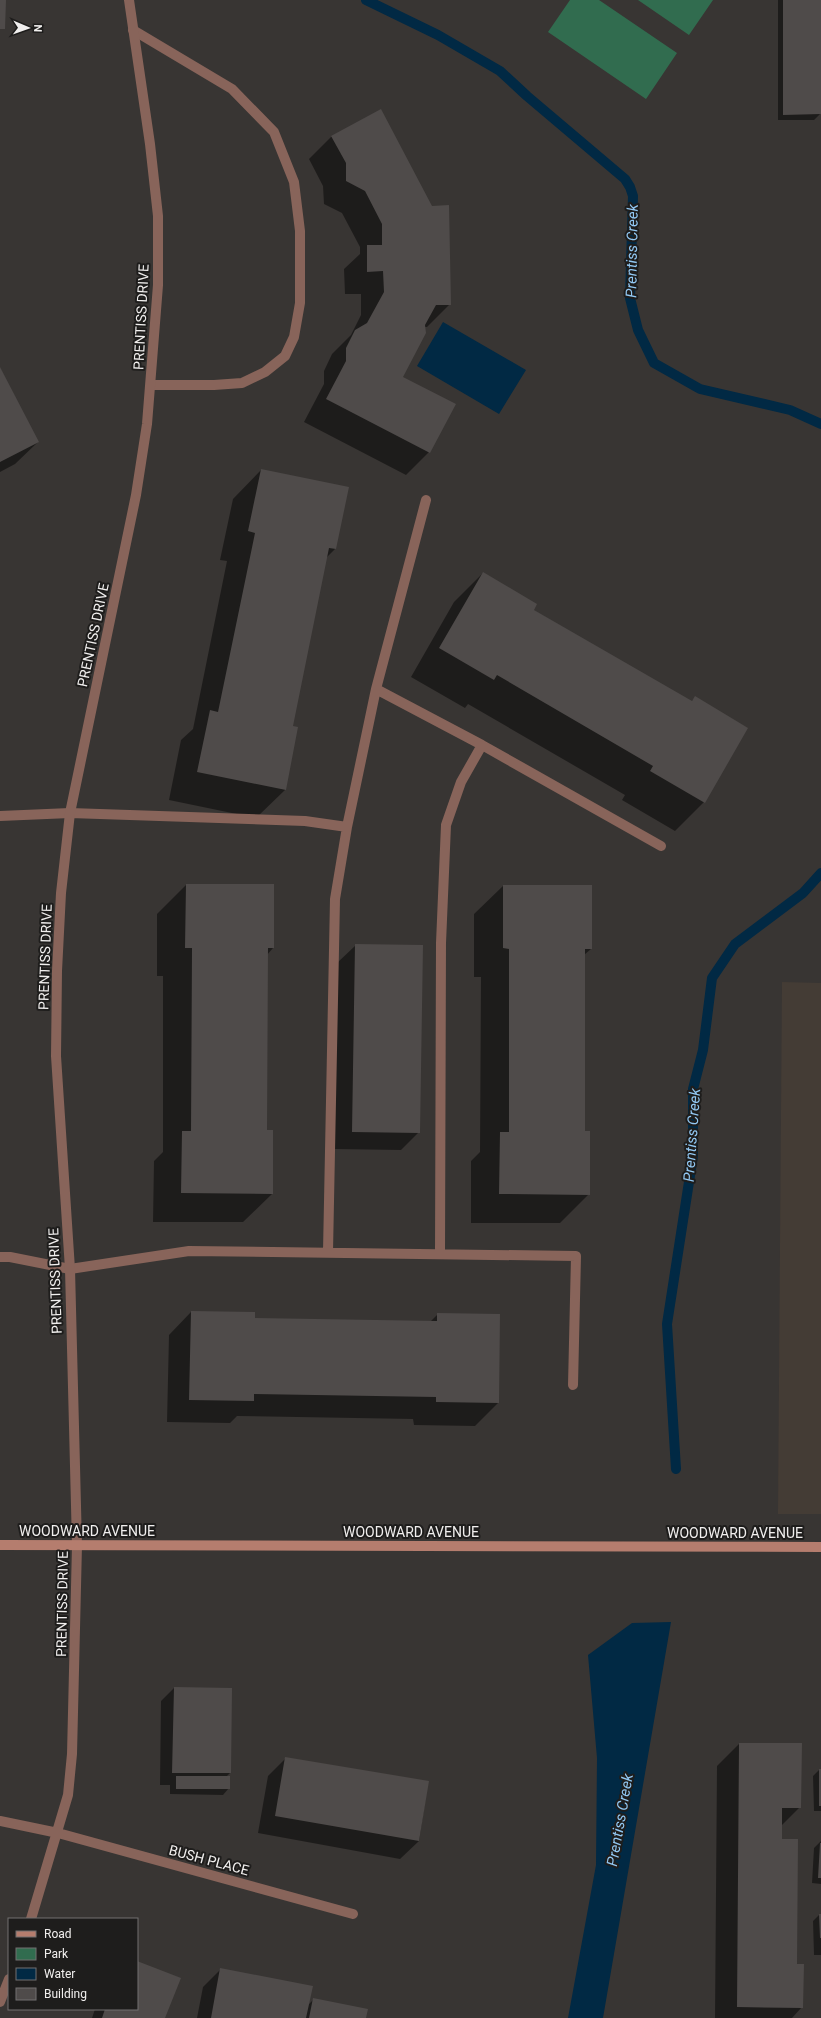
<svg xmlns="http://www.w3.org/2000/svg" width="821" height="2018" font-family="Roboto,sans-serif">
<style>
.built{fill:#443c35}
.green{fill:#316c4f}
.water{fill:#012944}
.shadow{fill:#0007}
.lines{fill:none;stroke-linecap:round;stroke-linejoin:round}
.stream{stroke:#012944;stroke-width:10}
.building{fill:#4f4b4a}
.service{stroke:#88645a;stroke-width:10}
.minor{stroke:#88645a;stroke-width:10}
.secondary{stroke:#b57d6e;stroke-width:10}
.labels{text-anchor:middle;stroke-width:4;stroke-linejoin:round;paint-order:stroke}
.street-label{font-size:14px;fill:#f1efee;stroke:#1e1d1c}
.water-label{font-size:15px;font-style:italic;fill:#92c8f3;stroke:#1e1d1c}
</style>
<rect width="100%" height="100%" fill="#383533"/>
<path class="built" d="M782,982L821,983V1514H778Z"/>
<path class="green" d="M570,0H599L677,53L646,99L548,32Z
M638,0H713L689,35Z"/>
<path class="water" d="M443,322L526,370L499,414L417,366Z
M671,1622L603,2018H568L596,1865L597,1758L588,1655L632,1623Z"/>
<path class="shadow" d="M778,0H820V114L814,120H778Z
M332,136L450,304L427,327H424L402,377L429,452L406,475L304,422L324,384V371L332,354L351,335L361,315V294H345L344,269L360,254V247L342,213L324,204L323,186L309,159Z
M0,368L38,442L15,464L0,472Z
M261,470L348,488L335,549L326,558L292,727L285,790L256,818L169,800L181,740L193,729L227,561L220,560L233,499Z
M483,573L533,610L691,702L695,698L747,728L704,802L675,831L622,800L625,795L468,704L465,708L411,677L454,602Z
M186,885H273V948L267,955L266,1131L272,1194L243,1222H153L154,1161L163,1152V976H157V914Z
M503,886L591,949L584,955V1132L589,1194L560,1223H471V1161L480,1152L481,977H474V914Z
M356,945L419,1132L401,1150L334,1149L337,963Z
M191,1312L254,1319L430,1322L438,1314L498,1403L475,1426L414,1425L413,1419L237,1416L230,1423L167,1422L169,1335Z
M174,1688L230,1773L226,1777L229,1788L223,1795L170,1794V1785H160L161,1701Z
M739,1744L800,1807L781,1826L782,1840L802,2007L792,2018H715L717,1766Z
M286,1758L428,1782L419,1841L400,1859L258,1833L268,1776Z
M819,1770H821V1811H814L813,1776Z
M821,1841V1884L812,1883L814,1848Z
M819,1915H821V1955H814L813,1921Z
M137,1962L164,2018H92L95,2009H137Z
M221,1969L308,2005L314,1999L365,2018H197L203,1987Z"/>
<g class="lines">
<path class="stream" d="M366,0L438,35L500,71L527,96L625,179L630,187L633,196L630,298L638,330L654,363L700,389L790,410L821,424
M676,1469L667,1324L693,1156V1089L703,1050L712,978L735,944L803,893L821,873"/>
</g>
<path class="building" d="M0,0H6L5,29H0Z
M783,0H821V114L783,115Z
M381,109L432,206L449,205L451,305H436L425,325L426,333L403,377L456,404L430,453L326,399L346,361V348L355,330L367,323L384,292L383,271L367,272V245H382V224L365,191L346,181V163L331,136Z
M0,367L39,442L0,462Z
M261,469L349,487L336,549L329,548L293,726L298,727L286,790L197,772L210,710L218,712L255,533L248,531Z
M483,572L537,604L534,610L692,701L695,696L748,728L705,803L650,771L653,766L497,675L494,680L439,648Z
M186,884H274V948H268L267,1130H273V1194L181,1193L182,1131H191L192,948H185Z
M503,885H592V949H585V1131H590V1195L499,1194L500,1132H509V949L503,948Z
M355,944L423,945L420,1133L352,1132Z
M191,1311L255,1312V1318L437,1321V1313L500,1314L499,1403L436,1402V1397L254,1394V1401L189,1400Z
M174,1687L232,1688L231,1773H172Z
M739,1743H802L801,1808H782V1839H798L797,1964H804L803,2008L737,2007Z
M285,1757L429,1781L419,1841L275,1816Z
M819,1769H821V1806H819Z
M176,1776H230V1789H176Z
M820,1843H821V1878H818Z
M819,1914H821V1938H820Z
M137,1961L181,1978L165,2018H102L105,2009H137Z
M220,1968L313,1986L306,2018H211Z
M313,1998L368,2009L366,2018H309Z"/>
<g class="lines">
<path class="service" d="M133,30L232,89L274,132L294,182L300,231V303L294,337L285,356L265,372L242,383L214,385H151
M376,689L482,745L661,846
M0,816L70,813L305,821L347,827
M328,1252L335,899L347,827L376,689L426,500
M440,1253L441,943L446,825L461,782L482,745
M0,1257H10L70,1269L189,1251L576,1256L573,1385"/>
<path class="minor" d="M0,1821L58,1833L353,1914
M31,1919L68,1795L72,1754L77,1545L70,1269L56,1056L57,971L61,893L70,813L136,495L147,424L158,285V216L150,144L129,0
M0,2002L9,1979"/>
<path class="secondary" d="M0,1545L821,1547"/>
</g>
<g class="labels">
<g class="street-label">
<text transform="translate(141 317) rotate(-87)" y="5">PRENTISS DRIVE</text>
<text transform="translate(93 635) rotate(-78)" y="5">PRENTISS DRIVE</text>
<text transform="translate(45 957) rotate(-88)" y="5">PRENTISS DRIVE</text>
<text transform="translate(55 1281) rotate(-92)" y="5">PRENTISS DRIVE</text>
<text x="87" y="1536">WOODWARD AVENUE</text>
<text x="411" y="1537">WOODWARD AVENUE</text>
<text x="735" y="1538">WOODWARD AVENUE</text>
<text transform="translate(62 1604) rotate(-89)" y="5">PRENTISS DRIVE</text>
<text transform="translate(209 1860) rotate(15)" y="5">BUSH PLACE</text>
</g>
<g class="water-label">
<text transform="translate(632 251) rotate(-89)" y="5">Prentiss Creek</text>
<text transform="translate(692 1135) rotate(-86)" y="5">Prentiss Creek</text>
<text transform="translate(620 1820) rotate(-80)" y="5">Prentiss Creek</text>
</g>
</g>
<rect x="8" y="1918" width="130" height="92" fill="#1e1d1c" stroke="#727170"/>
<rect x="16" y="1931" width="20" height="6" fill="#b57d6e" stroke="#727170"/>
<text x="44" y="1938" font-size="12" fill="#f1efee">Road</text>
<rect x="16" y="1948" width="20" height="12" fill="#316c4f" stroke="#727170"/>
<text x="44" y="1958" font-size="12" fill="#f1efee">Park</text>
<rect x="16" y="1968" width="20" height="12" fill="#012944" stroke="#727170"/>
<text x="44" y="1978" font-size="12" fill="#f1efee">Water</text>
<rect x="16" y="1988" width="20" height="12" fill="#4f4b4a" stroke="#727170"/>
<text x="44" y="1998" font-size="12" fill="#f1efee">Building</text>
<g transform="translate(28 28) rotate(92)" stroke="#1e1d1c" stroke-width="3" paint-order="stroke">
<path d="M0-3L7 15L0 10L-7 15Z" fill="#f1efee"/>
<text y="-6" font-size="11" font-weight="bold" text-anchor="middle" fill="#f1efee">N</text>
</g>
</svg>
